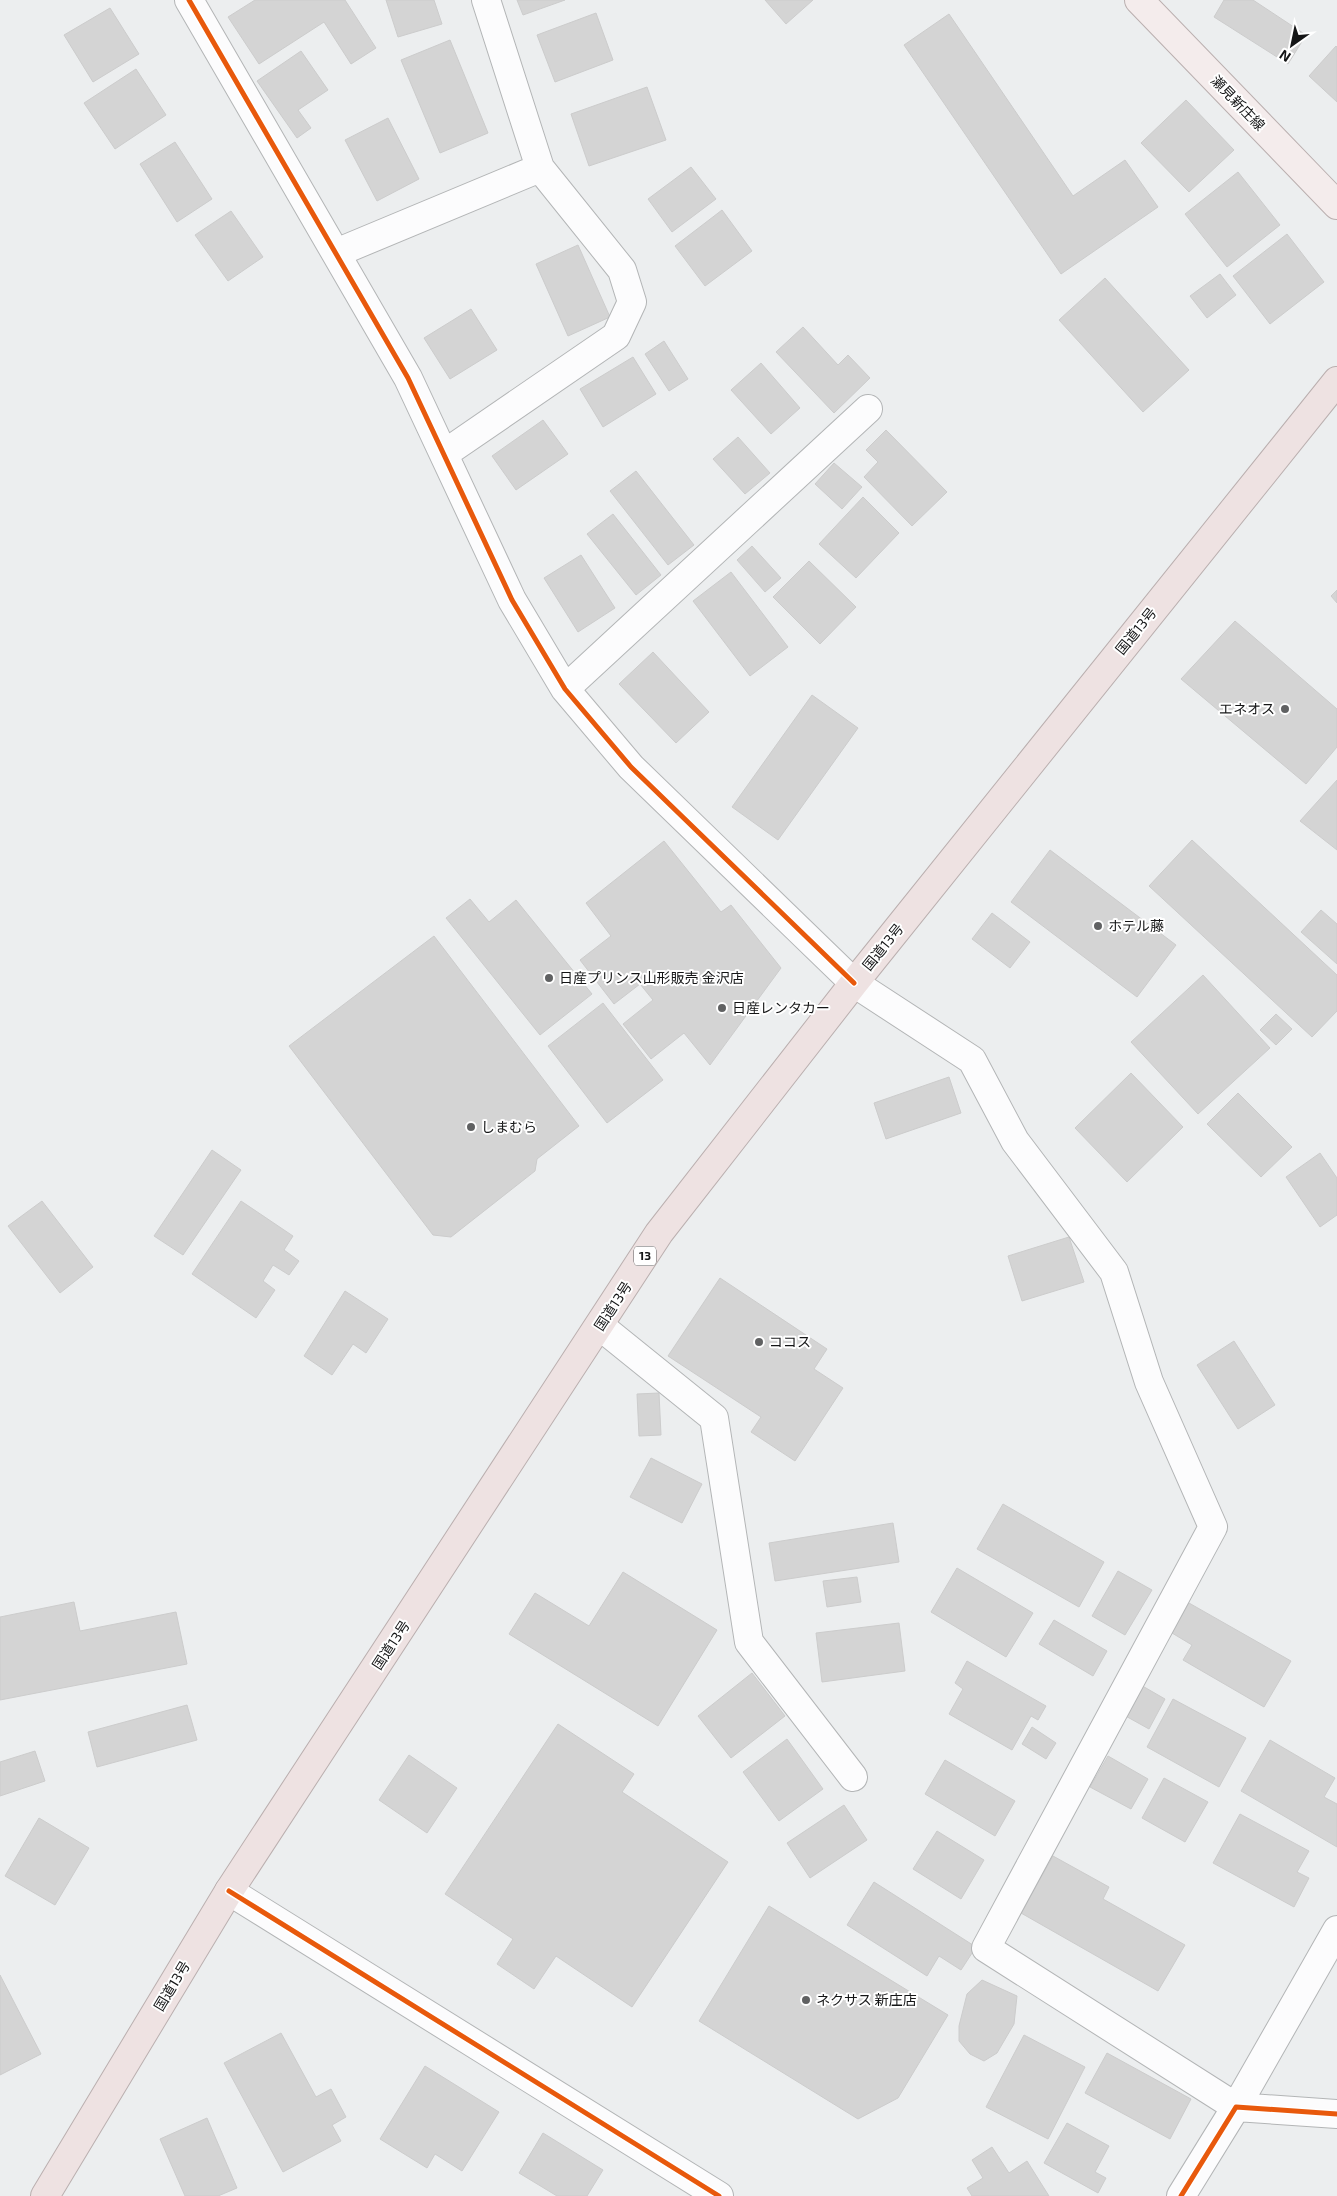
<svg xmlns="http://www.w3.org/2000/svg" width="1337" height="2196" font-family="'Exo 2','Noto Sans JP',sans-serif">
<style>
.building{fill:#d4d4d4;stroke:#ccc}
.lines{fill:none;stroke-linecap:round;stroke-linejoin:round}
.minor-casing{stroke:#b3b5b6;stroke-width:30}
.major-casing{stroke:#baafaf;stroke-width:30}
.highway-casing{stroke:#baafaf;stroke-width:30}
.minor{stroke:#fcfcfd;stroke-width:28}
.major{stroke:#f4ecec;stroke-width:28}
.highway{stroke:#eee2e2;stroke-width:28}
.cycleway-casing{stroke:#fff;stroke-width:8}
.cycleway{stroke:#e8590c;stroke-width:5}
.poi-dot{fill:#606162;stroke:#fff;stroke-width:2}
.labels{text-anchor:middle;stroke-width:4;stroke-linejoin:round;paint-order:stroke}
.shield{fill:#fff;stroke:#5a5b5c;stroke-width:1}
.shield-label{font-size:12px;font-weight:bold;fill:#141516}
.street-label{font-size:14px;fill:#141516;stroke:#fff}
.poi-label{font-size:14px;fill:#141516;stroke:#fff;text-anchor:start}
</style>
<rect width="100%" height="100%" fill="#eceeef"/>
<path class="building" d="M255,0H345L376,48L351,64L324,22L259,64L228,17Z
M386,0H434L442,24L398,37Z
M517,0H565L523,15Z
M765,0H813L786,24Z
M1224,0H1253L1306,35L1288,64L1214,17Z
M110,8L139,54L93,82L64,35Z
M596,13L613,60L555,82L537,35Z
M949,14L1073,196L1125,160L1158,207L1061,274L904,45Z
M450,40L488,133L440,153L401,60Z
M1336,46L1337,47V102L1309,76Z
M301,51L328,90L298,110L311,128L297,138L257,81Z
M136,69L166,115L115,149L84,103Z
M647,87L666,140L589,166L571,114Z
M1186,100L1234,150L1189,192L1141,143Z
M388,118L419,179L377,201L345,140Z
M175,142L212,199L177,222L140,164Z
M691,167L716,199L672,232L648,199Z
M1238,172L1280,225L1227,267L1185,214Z
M722,210L752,251L705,286L675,246Z
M231,211L263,257L228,281L195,235Z
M1287,234L1324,282L1270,324L1233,276Z
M578,245L610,317L568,336L536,264Z
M1220,274L1236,295L1207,318L1190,296Z
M1105,278L1189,370L1143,412L1059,320Z
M471,309L497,350L450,379L424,338Z
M803,327L838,365L848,355L870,378L834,413L776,352Z
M664,341L688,379L669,391L645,354Z
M633,357L656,394L603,427L580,389Z
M761,363L800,408L771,434L731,390Z
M543,420L568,454L516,490L492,456Z
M886,430L947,492L912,526L864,477L878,462L866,450Z
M738,437L770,473L745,494L713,459Z
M834,463L862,487L842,509L815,484Z
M636,471L694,545L668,565L610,491Z
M863,497L899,533L856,578L819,544Z
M613,514L661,575L636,595L587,534Z
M752,546L781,578L765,592L737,560Z
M581,555L615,608L578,632L544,578Z
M809,561L856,607L820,644L773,597Z
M731,572L788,647L750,676L693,601Z
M1337,590V603L1331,596Z
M1235,621L1337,709V747L1306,784L1181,679Z
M653,652L709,712L676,743L619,684Z
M812,695L858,728L778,840L732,807Z
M1337,780V850L1300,821Z
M1192,840L1337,975V1011L1312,1037L1149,886Z
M664,841L721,912L731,905L781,968L710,1065L684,1033L651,1059L623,1024L653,1000L640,984L614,1004L580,960L611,936L586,903Z
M1050,850L1176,945L1137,997L1011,902Z
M470,899L489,922L516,900L592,994L540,1035L446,918Z
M1321,910L1337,924V964L1301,932Z
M992,913L1030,942L1010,968L972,939Z
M434,936L579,1126L537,1159L535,1171L451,1237L433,1235L289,1046Z
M1203,975L1270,1048L1198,1114L1131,1042Z
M603,1003L663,1080L607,1123L548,1046Z
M1276,1014L1292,1029L1276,1045L1260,1030Z
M1131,1073L1183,1127L1127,1182L1075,1128Z
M949,1077L961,1113L886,1139L874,1103Z
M1238,1093L1292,1147L1261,1177L1207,1124Z
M212,1150L241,1170L183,1255L154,1236Z
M1320,1153L1337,1178V1215L1320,1227L1286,1177Z
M42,1201L93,1267L60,1293L8,1226Z
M241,1201L293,1236L284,1250L299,1261L289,1275L273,1265L263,1281L275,1290L256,1318L192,1274Z
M1069,1237L1084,1282L1022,1301L1008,1256Z
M720,1278L827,1349L814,1369L843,1388L795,1461L751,1432L761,1417L668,1356Z
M345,1291L388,1319L366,1353L353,1344L332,1375L304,1356Z
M1234,1341L1275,1405L1238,1429L1197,1365Z
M659,1393L661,1435L639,1436L637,1394Z
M651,1458L702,1484L682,1523L630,1497Z
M1003,1504L1104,1562L1079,1607L977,1549Z
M893,1523L899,1562L775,1581L769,1543Z
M957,1568L1033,1613L1006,1657L931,1612Z
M1118,1571L1152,1590L1125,1635L1092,1616Z
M623,1572L717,1630L658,1726L509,1634L535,1593L589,1626Z
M857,1577L861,1602L827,1607L823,1581Z
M74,1602L80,1631L176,1612L187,1664L0,1700V1617Z
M1189,1603L1291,1661L1264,1707L1183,1660L1192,1645L1172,1633Z
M1054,1620L1107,1651L1093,1676L1039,1644Z
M899,1623L905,1671L822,1682L816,1633Z
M967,1661L1046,1706L1038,1720L1031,1716L1012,1750L949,1714L963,1689L955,1683Z
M752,1673L785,1716L731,1758L698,1716Z
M1139,1684L1165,1699L1149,1729L1122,1714Z
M1173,1699L1246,1738L1219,1787L1147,1747Z
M187,1705L197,1740L97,1767L88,1732Z
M558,1724L634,1774L622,1792L728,1862L632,2007L556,1956L534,1989L497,1964L513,1939L445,1894Z
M1032,1727L1056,1743L1046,1759L1022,1744Z
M787,1739L823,1789L779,1821L743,1772Z
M1270,1740L1335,1778L1324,1797L1337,1804V1847L1241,1791Z
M35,1751L45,1781L0,1796V1762Z
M409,1755L457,1788L427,1833L379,1800Z
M1108,1756L1148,1779L1131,1809L1090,1787Z
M945,1760L1015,1801L995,1836L925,1794Z
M1164,1778L1208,1802L1185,1842L1142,1818Z
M844,1805L867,1840L810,1878L787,1843Z
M1240,1814L1309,1851L1297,1872L1309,1878L1294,1907L1213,1863Z
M39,1818L89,1848L55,1905L5,1876Z
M937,1831L984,1860L961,1899L913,1869Z
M1053,1856L1109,1887L1103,1899L1185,1945L1158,1991L1021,1913Z
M874,1882L976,1947L961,1970L939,1956L927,1976L847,1925Z
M769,1906L948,2015L898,2098L858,2119L699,2021Z
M0,1975L41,2054L0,2075Z
M982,1980L1017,1996L1014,2024L997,2053L984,2061L970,2054L959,2041V2026L967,1994Z
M281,2033L316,2097L331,2089L346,2117L332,2125L341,2141L283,2172L224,2063Z
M1024,2035L1085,2067L1048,2139L986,2107Z
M1107,2053L1191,2099L1170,2139L1085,2093Z
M425,2066L499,2112L462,2171L435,2154L427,2168L380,2139Z
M207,2118L237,2188L218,2196H185L160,2139Z
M1067,2123L1109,2146L1095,2172L1106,2178L1098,2193L1044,2163Z
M543,2133L603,2170L587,2196H557L519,2173Z
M992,2147L1009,2173L1027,2161L1049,2196H972L967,2188L983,2178L972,2160Z"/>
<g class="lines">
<g class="minor-casing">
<path id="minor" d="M189,0L408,378L512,600L565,689L631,767L854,983L972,1060L1015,1141L1114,1272L1149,1382L1213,1527L986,1948L1236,2107L1337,2114
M336,253L540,168
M444,454L616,336L632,302L622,270L540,168L486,0
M565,689L868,409
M600,1326L714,1418L749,1642L853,1777
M229,1891L719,2196
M1181,2196L1236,2107L1337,1930"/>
</g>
<g class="major-casing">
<path id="major" d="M1139,0L1337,205"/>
</g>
<g class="highway-casing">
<path id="highway" d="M45,2196L229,1891L659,1233L854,983L1337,381"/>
</g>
<use href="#minor" class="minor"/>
<use href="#major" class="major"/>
<use href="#highway" class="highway"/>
<g class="cycleway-casing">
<path id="cycleway" d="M189,0L408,378L512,600L565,689L631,767L854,983
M229,1891L719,2196
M1181,2196L1236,2107L1337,2114"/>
</g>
<use href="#cycleway" class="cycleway"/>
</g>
<g class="poi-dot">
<circle cx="1285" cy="709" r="5"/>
<circle cx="1098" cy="926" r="5"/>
<circle cx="549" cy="978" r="5"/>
<circle cx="722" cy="1008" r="5"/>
<circle cx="471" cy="1127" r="5"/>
<circle cx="759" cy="1342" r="5"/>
<circle cx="806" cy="2000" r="5"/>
</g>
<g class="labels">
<rect class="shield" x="634" y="1246.5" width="22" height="19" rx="4"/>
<g class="shield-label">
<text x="645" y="1260">13</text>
</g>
<g class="street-label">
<text transform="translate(1238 103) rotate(46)" y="5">瀬見新庄線</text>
<text transform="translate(1136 631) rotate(-51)" y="5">国道13号</text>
<text transform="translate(883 947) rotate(-51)" y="5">国道13号</text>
<text transform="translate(613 1306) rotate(-57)" y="5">国道13号</text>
<text transform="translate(391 1645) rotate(-57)" y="5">国道13号</text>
<text transform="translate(172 1986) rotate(-59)" y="5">国道13号</text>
</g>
<g class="poi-label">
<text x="1275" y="714" text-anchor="end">エネオス</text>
<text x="1108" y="931">ホテル藤</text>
<text x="559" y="983">日産プリンス山形販売 金沢店</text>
<text x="732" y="1013">日産レンタカー</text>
<text x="481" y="1132">しまむら</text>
<text x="769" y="1347">ココス</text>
<text x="816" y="2005">ネクサス 新庄店</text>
</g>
</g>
<g transform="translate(1292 45) rotate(213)" stroke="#ffffff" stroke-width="4" paint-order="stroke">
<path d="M0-4L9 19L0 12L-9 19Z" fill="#141516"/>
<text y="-8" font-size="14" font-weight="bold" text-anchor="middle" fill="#141516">N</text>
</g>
</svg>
